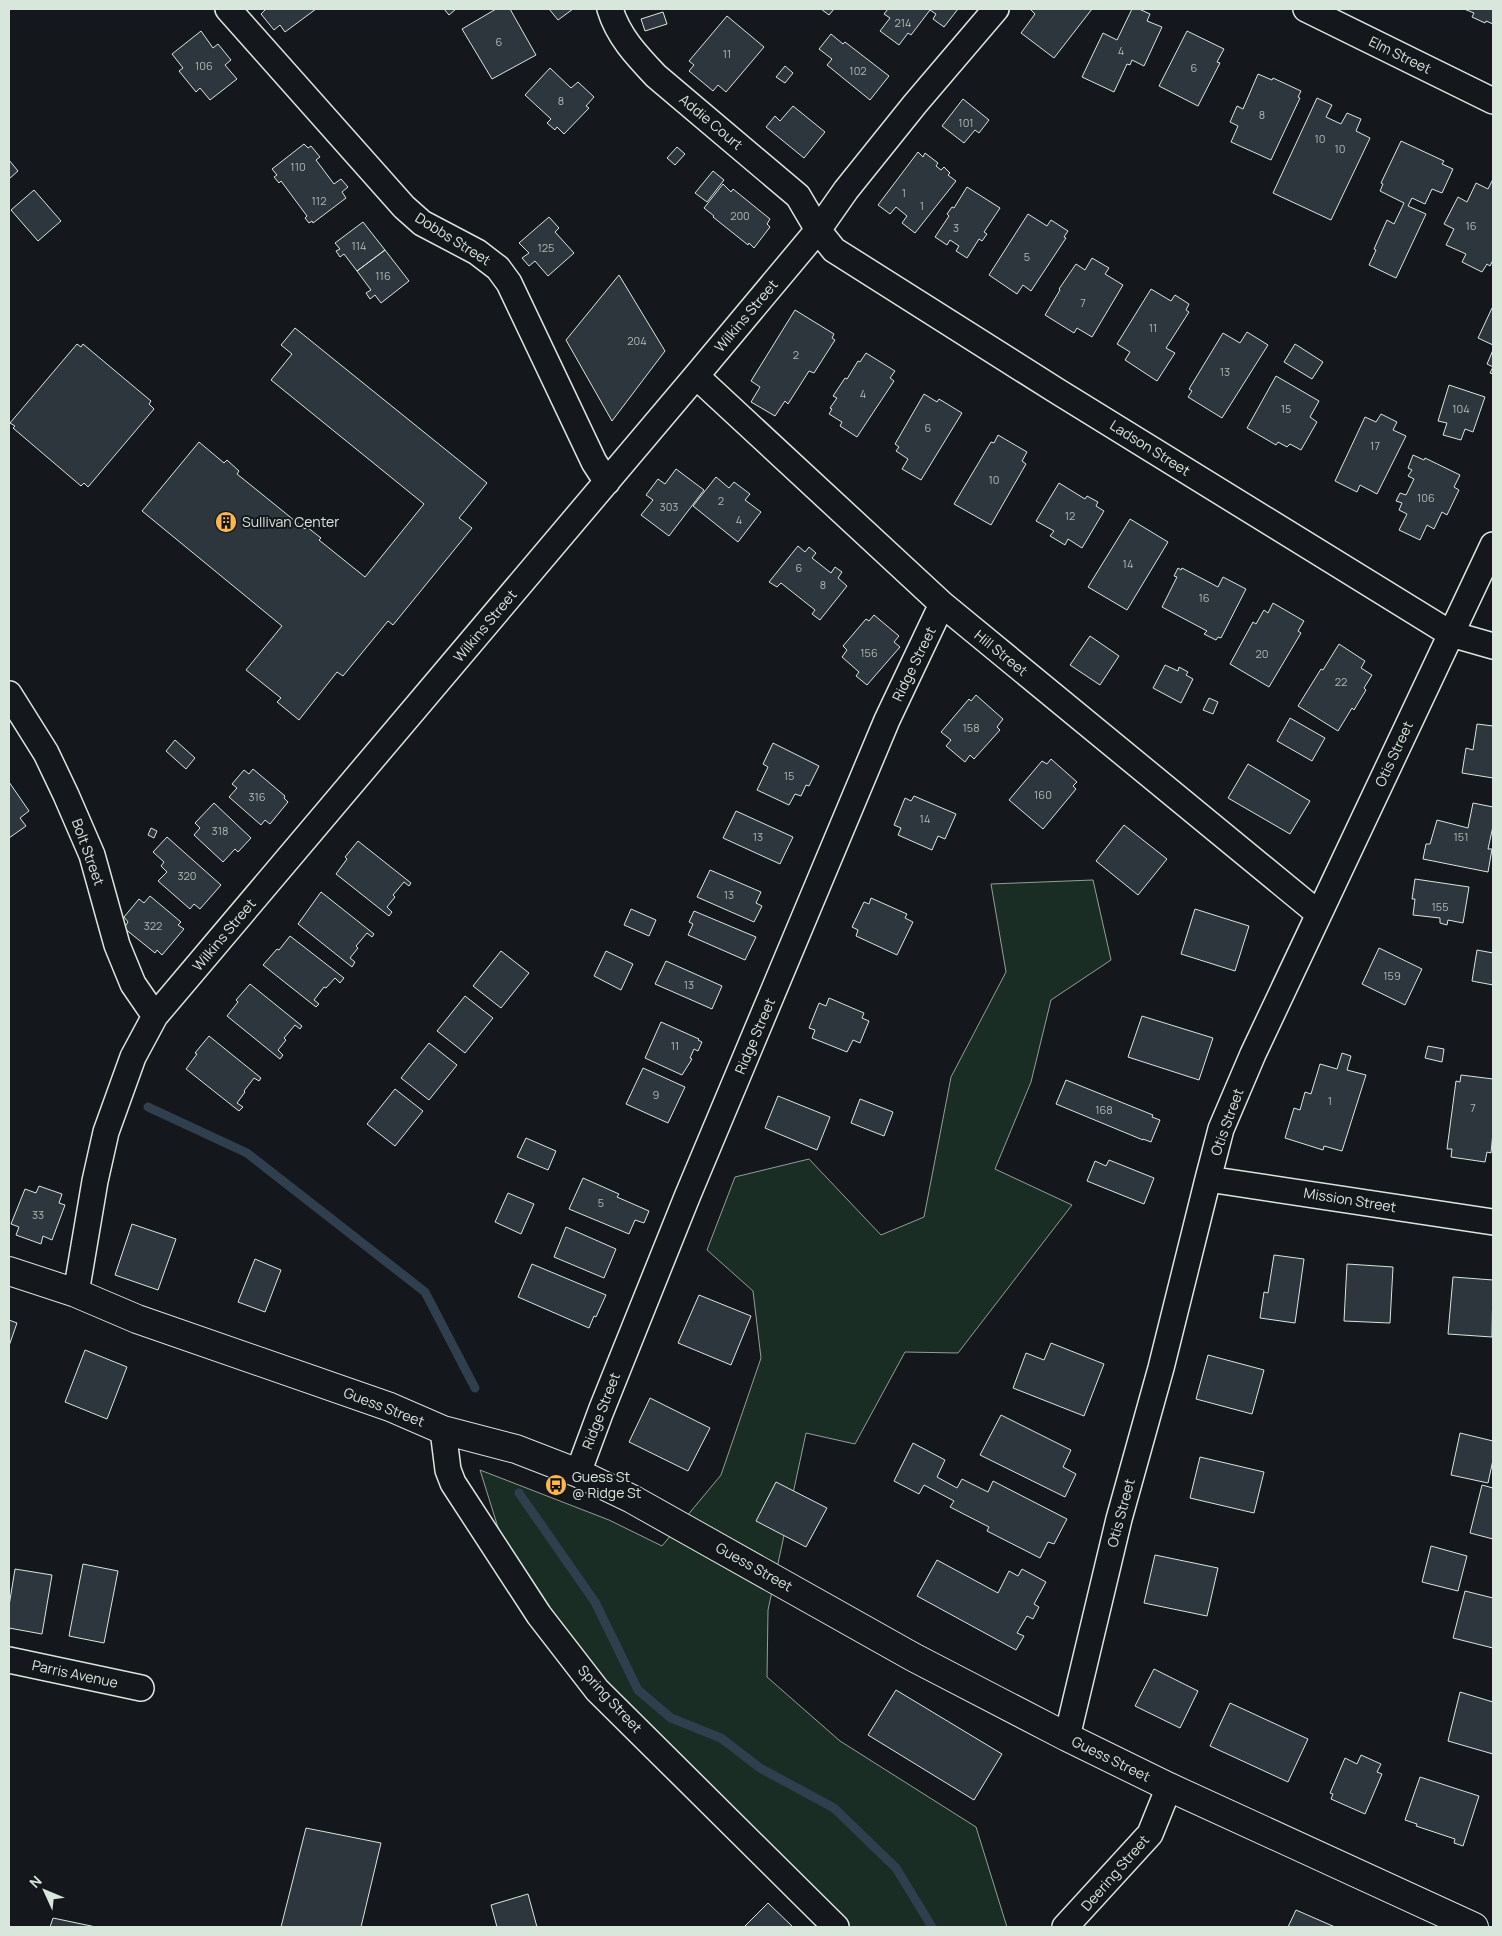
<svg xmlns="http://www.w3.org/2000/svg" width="1502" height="1936" font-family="Manrope,sans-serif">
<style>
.green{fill:#1a2d24;stroke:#939e99}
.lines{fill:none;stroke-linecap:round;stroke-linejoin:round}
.stream{stroke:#2f3f4d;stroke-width:9}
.building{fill:#2c363c;stroke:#d8e6dc}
.minor-casing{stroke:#d8e6dc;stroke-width:28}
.tertiary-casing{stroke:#d8e6dc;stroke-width:30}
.minor{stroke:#14181c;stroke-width:25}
.tertiary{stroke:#14181c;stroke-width:28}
.labels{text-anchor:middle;stroke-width:4;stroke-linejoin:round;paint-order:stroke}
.number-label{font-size:11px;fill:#adbab4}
.street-label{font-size:14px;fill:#d8e6dc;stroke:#14181c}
.poi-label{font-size:14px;fill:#d8e6dc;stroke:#14181c;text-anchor:start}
</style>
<rect width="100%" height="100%" fill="#14181c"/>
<path class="green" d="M1093,880L1111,960L1051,1000L1031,1082L995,1169L1072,1205L958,1353L905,1352L855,1444L806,1433L768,1610L767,1677L840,1741L976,1827L1007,1927H831L516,1585L480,1470L609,1520L662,1546L721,1475L761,1358L753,1291L707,1250L735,1177L809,1159L881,1235L924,1217L951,1077L1006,972L991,884Z"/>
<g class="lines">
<path class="stream" d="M148,1107L247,1153L425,1292L475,1388
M519,1493L595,1602L638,1690L671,1718L721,1738L760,1768L834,1808L896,1868L932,1927"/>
</g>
<path class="building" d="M266,9H316L285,32L280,25L274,30L261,14Z
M444,9H456L449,15Z
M496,9H510L536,55L492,79L462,29Z
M549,9H573L558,20Z
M821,9H834L829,15Z
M888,9H958L944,27L933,19L936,14L930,10L911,35L908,33L899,45L880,31L890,18L884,14Z
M1030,9H1092L1054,58L1021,33L1035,14Z
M1132,9H1139L1150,14L1147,21L1162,27L1144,66L1132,60L1130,65L1127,64L1114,92L1082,77L1103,33L1117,40Z
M1464,9H1493V24L1486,21L1485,23L1472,17L1474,13Z
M663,12L667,24L645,31L641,19Z
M727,16L764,47L726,92L718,85L713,91L689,71L694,65L689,61Z
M201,31L213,48L218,44L231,60L225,65L237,79L210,100L200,88L196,92L179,71L183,68L172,54Z
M1187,31L1224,49L1217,62L1220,63L1198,106L1159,86Z
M831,34L843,44L845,42L889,76L870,100L827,65L832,59L819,49Z
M785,66L793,73L785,83L776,77Z
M550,68L571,88L578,82L594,97L586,106L589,108L564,134L557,127L555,130L547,123L551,119L525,95Z
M1258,74L1272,80L1273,78L1301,91L1298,97L1300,98L1271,160L1231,142L1238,126L1230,122L1237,106L1243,109Z
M1317,98L1332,105L1326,117L1341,124L1347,113L1361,119L1356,131L1370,138L1331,220L1273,193Z
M963,99L989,120L979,133L975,130L964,143L942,126Z
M793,106L825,132L804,158L766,127L775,116L780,121Z
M1401,141L1444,161L1442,164L1453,169L1442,193L1432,189L1425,204L1412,198L1408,206L1426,214L1396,278L1369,265L1376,250L1374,249L1387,220L1394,224L1404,203L1380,191L1383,184L1381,183Z
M304,144L308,148L311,146L320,157L316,160L334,184L341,179L348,187L342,192L346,198L313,223L312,221L309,223L305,218L307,216L281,181L279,183L274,177L277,175L272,169Z
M677,147L685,154L675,165L667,158Z
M918,152L923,157L925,153L938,163L936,166L941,170L944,167L950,173L948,175L956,181L915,233L902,223L907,216L896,207L890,214L878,205Z
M9,160L18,171L9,179Z
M713,171L724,180L707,202L695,193Z
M1493,179V260L1490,266L1487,264L1482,272L1462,262L1466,254L1446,245L1454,229L1444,224L1458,197L1467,202L1476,183L1488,189Z
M723,184L731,192L733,189L770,219L767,224L770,227L754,248L749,243L748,245L713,217L714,216L704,208Z
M967,187L1000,208L984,232L987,234L982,241L979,239L967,258L956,251L959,246L950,240L947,245L935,237L949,216L947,214L952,207L954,208Z
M34,190L61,221L38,241L11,210Z
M1028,214L1047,226L1051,220L1068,231L1064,237L1066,238L1031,291L1023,285L1017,294L989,275Z
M549,217L559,228L555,232L574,253L548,276L535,261L529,266L522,258L529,253L519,243Z
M363,222L385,250L357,271L344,254L340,257L336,251L340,249L335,243Z
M385,250L409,281L381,303L375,295L370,299L366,293L371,290L357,271Z
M1092,258L1109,268L1105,274L1123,285L1092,337L1077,328L1074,333L1045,315L1060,290L1059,289L1076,264L1085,270Z
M619,275L665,351L612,421L566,340Z
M1151,289L1171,301L1175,295L1189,304L1186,310L1189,312L1166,348L1175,353L1157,381L1125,360L1130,352L1117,344Z
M1492,308L1493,309V345L1478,338Z
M795,310L834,334L832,338L835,340L814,373L809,371L788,404L785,401L775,416L751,402L760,387L751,381Z
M295,328L487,483L459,518L472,528L393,625L388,621L343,676L337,672L299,720L277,702L281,698L246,670L282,626L142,511L199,442L224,463L227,460L239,471L237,474L305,529L307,527L321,538L319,540L365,577L424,504L271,380L292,354L281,345Z
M1247,332L1268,345L1222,418L1188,397L1192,391L1189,389L1223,333L1240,343Z
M77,344L81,347L83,344L151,401L149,404L154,409L88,487L84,483L81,486L13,428L15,426L10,423Z
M1295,344L1323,362L1312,379L1284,362Z
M1493,350V374L1490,373L1493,367L1487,364Z
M866,353L895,371L890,378L894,381L857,437L840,426L842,422L829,414L832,409L830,408L837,398L833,396L845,378L847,379L858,361L860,362Z
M1276,376L1319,401L1310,417L1317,422L1301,450L1290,444L1287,447L1278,442L1276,445L1247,428Z
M1449,385L1485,397L1473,432L1465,429L1461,440L1443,435L1447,423L1438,421Z
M924,394L937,402L939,399L962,413L921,480L902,469L908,459L896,451L899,447L895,444Z
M1381,414L1397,422L1393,430L1406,436L1377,494L1360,485L1357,492L1335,481L1365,417L1376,422Z
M998,435L1027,452L1022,461L1026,464L991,525L954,504L991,442L994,443Z
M1413,455L1424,460L1425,458L1460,475L1454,487L1459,490L1447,515L1442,512L1434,529L1427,525L1420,540L1399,530L1407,514L1399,510L1402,503L1396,501L1400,493L1406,495L1414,479L1408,476L1412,470L1408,468Z
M676,469L704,490L669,536L641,515L653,500L646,495L658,479L665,484Z
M716,477L729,488L734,482L750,494L745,500L761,512L738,542L693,506Z
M1059,483L1085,499L1087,496L1098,502L1096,506L1104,511L1082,548L1068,539L1065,545L1050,536L1054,531L1036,521Z
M1130,519L1168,542L1127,610L1088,587Z
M798,546L805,552L809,547L816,553L812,558L831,573L835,567L842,572L838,578L847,586L820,620L812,614L815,610L781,583L777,587L769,582Z
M1178,568L1181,570L1182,568L1218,587L1223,577L1246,589L1221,638L1218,637L1216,640L1204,634L1207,631L1162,607L1177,577L1174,576Z
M1273,603L1304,621L1298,631L1301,633L1269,687L1230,664L1253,622L1256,624L1264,610L1268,613Z
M874,615L899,636L894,642L900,647L867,685L856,676L859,672L842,657L847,650L843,646L866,619L869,621Z
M1090,636L1119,656L1100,685L1070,665Z
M1339,644L1365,661L1361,668L1372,675L1364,688L1366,690L1354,710L1352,708L1338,731L1298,706L1321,669L1323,670Z
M1165,665L1178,671L1179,667L1188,672L1186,675L1193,679L1181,703L1153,688Z
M976,695L1003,719L997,727L1000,730L974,759L970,755L965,762L946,746L951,740L941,732L969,699L971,701Z
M1209,698L1218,702L1213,714L1203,710Z
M1290,718L1325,738L1312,761L1277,741Z
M1477,724L1493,726V778L1462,773L1466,748L1473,750Z
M175,740L195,758L186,769L166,751Z
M773,743L819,766L809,786L806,785L801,796L795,794L789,805L757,790L768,767L763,764Z
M1051,759L1077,782L1073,786L1076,789L1043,829L1009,800L1042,761L1047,764Z
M1248,764L1310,801L1290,834L1228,798Z
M253,769L285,796L284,798L288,802L270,824L265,820L261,825L229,797L237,788L232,784L244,770L249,774Z
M9,782L29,811L20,818L26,826L9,838Z
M914,796L956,814L945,839L938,836L932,850L898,835L901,828L894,825L905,798L911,801Z
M214,803L251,838L238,852L235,849L223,862L194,835L200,828L195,823Z
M1473,803L1493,807V826L1488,849H1492L1488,872L1423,859L1426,844H1430L1437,820L1468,828Z
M736,811L793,837L780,864L723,838Z
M1124,825L1167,859L1138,895L1096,861Z
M151,828L157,831L154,838L148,835Z
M167,837L221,885L200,909L194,904L190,909L158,881L167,872L161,866L164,862L153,852Z
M358,841L411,883L409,886L404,882L393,895L395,897L387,907L392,912L389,916L336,874L347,859L345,857Z
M710,870L761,892L756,903L762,906L754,922L697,897Z
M1415,879L1469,887L1463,923L1448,920L1447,925L1440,923V918L1413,915L1415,899H1412Z
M321,892L374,934L372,937L367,933L356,946L358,948L350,958L355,962L352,967L298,924Z
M150,896L181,922L178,925L184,929L162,955L157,950L155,953L124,928L128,922L124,917L139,899L144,903Z
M871,898L907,914L905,918L913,922L897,955L856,936L858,930L852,927L864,902L869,904Z
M631,909L656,920L649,936L624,925Z
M1195,909L1249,926L1235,971L1181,954Z
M694,911L756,937L745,960L688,935L693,924L689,922Z
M290,936L344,978L340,983L335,978L326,988L324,987L314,1000L319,1004L316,1007L263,965L277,949L279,950Z
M1379,948L1422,969L1405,1005L1362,984Z
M1477,950L1493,953V985L1472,981Z
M501,951L529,973L501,1008L473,986Z
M606,951L633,964L621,990L594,976Z
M666,961L722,986L712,1009L655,984Z
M250,984L302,1026L300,1029L295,1025L284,1038L286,1040L278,1050L283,1055L280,1059L227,1016L238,1002L236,1000Z
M465,996L493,1018L465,1053L437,1031Z
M829,998L864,1013L862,1018L869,1021L860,1043L853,1040L847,1052L812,1038L815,1030L809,1028L819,1003L826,1006Z
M1142,1016L1213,1038L1199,1080L1128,1057Z
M661,1022L699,1039L698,1040L702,1042L698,1051L694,1049L690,1058L692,1059L682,1075L645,1058Z
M209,1036L261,1078L259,1081L254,1078L244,1091L245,1092L237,1103L243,1107L239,1111L186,1069L197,1054L195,1053Z
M429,1043L457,1065L429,1100L401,1078Z
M1428,1046L1444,1049L1442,1062L1425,1058Z
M1342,1053L1351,1056L1347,1070L1366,1075L1342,1151L1324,1146L1323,1150L1285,1138L1294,1108L1300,1110L1305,1092L1311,1094L1320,1064L1337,1069Z
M643,1068L685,1087L668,1123L626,1104Z
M1461,1075L1493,1079V1132L1491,1153L1487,1152L1485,1162L1451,1157L1452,1149H1447L1456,1081L1460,1082Z
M1066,1080L1153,1115L1152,1117L1160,1120L1151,1142L1143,1139V1140L1056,1104Z
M395,1089L423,1111L395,1146L367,1124Z
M778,1096L830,1117L817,1150L765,1128Z
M860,1099L893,1112L884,1136L851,1123Z
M526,1138L556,1151L548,1170L517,1157Z
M1109,1160L1154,1178L1144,1204L1087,1181L1095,1161L1106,1166Z
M583,1178L619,1194L617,1197L649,1211L644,1223L635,1220L629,1234L569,1209Z
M39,1186L62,1194L59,1203L65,1205L52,1240L43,1236L41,1244L16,1235L19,1227L11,1224L25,1189L36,1193Z
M508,1193L534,1204L521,1234L495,1222Z
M132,1224L176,1239L158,1290L115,1275Z
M566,1227L616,1249L604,1278L554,1257Z
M1274,1255L1304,1259L1295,1323L1260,1318L1264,1292L1268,1293Z
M255,1259L281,1270L265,1312L238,1302Z
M532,1264L606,1295L596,1317L594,1316L589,1328L518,1297Z
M1347,1264L1393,1267L1390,1323L1344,1321Z
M1453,1277L1493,1280L1492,1337L1448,1334Z
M699,1295L751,1316L731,1365L678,1343Z
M9,1320L17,1323L9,1346Z
M1051,1343L1104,1364L1084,1416L1013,1388L1026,1353L1044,1360Z
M85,1350L127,1367L107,1419L65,1402Z
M1208,1355L1264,1370L1252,1414L1196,1399Z
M650,1398L710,1428L688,1471L629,1442Z
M1001,1415L1071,1450L1063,1467L1076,1474L1065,1497L980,1455Z
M1460,1433L1493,1441V1460L1488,1483L1451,1475Z
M913,1443L945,1460L937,1477L957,1488L962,1479L988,1492L993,1481L1067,1519L1054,1544L1048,1542L1040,1558L987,1531L989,1527L950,1507L954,1501L924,1485L919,1494L894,1481Z
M1200,1457L1264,1472L1254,1513L1190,1498Z
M776,1482L827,1508L806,1547L756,1521Z
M1482,1485L1493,1488V1539L1470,1533Z
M1431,1546L1467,1556L1458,1591L1422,1582Z
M1155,1555L1218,1568L1207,1616L1144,1603Z
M937,1560L998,1593L1009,1571L1018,1576L1022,1569L1046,1582L1034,1604L1039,1607L1033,1619L1027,1616L1017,1633L1024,1636L1016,1650L917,1596Z
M83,1564L118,1571L104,1643L69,1636Z
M15,1569L52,1575L42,1634L9,1628V1606Z
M1465,1591L1493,1598V1648L1453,1638Z
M1154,1669L1198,1691L1180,1728L1135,1706Z
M896,1690L1002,1754L974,1800L868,1735Z
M1460,1692L1493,1702V1754L1448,1741Z
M1230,1703L1308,1739L1288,1782L1210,1746Z
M1361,1755L1381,1764L1377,1772L1382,1774L1365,1814L1331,1799L1333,1794L1330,1793L1345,1758L1357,1764Z
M1420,1777L1479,1796L1463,1846L1454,1843L1455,1839L1416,1826L1417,1824L1405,1820Z
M306,1828L381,1843L361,1927H281Z
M528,1894L537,1927H497L491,1905Z
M768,1903L793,1927H744Z
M1296,1910L1335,1927H1288Z
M53,1918L96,1927H50Z"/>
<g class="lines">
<g class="minor-casing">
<path id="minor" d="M228,9L404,207L422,223L477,252L498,268L509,283L594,462L607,482
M610,9C618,36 637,56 656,76L798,196L818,230L834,250L1057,391L1451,634L1493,646
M1306,9L1493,101
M696,376L942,604L1319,914
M9,694L46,753L66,795L92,855L117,945L133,984L155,1016
M1208,1179L1493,1222
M76,1293L95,1181L106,1132L133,1057L155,1016L696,376L818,230L846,190L915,104L996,9
M443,1430L448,1470L453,1483L539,1615L597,1690L836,1927
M578,1473L601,1411L687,1197L887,720L942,604
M9,1660L141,1688
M1067,1737L1119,1519L1161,1368L1208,1179L1221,1129L1253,1054L1493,545
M1065,1927L1150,1834L1169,1787"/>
</g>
<g class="tertiary-casing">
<path id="tertiary" d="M9,1271L76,1293L137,1319L390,1407L443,1430L516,1449L578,1473L632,1499L913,1657L1067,1737L1169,1787L1474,1927"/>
</g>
<use href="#minor" class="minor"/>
<use href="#tertiary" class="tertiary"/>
</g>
<defs>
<g id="building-disc" transform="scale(1.125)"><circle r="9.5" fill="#ffb74d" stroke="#14181c"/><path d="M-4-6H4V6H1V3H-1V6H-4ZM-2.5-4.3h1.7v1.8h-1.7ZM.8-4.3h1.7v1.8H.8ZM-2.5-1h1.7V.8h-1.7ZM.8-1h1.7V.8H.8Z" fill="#111"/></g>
<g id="bus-disc" transform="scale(1.125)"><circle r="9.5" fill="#ffb74d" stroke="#14181c"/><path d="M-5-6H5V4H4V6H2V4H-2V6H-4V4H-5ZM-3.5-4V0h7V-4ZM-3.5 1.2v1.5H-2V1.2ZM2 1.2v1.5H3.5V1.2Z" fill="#111"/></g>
</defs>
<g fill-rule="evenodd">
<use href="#building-disc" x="226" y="522"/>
<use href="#bus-disc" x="556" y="1485"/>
</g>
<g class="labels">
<g class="number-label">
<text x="903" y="27">214</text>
<text x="499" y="46">6</text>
<text x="1121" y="55">4</text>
<text x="727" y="58">11</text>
<text x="204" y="70">106</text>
<text x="1194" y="72">6</text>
<text x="858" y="75">102</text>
<text x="561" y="105">8</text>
<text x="1262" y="119">8</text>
<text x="966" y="127">101</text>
<text x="1320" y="143">10</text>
<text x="1340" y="153">10</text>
<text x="298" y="171">110</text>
<text x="904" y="197">1</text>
<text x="319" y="205">112</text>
<text x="922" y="210">1</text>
<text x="740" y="220">200</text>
<text x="1471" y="230">16</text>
<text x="956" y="232">3</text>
<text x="359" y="250">114</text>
<text x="546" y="252">125</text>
<text x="1027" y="261">5</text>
<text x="383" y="280">116</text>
<text x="1083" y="307">7</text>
<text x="1153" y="332">11</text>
<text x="637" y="345">204</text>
<text x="796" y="359">2</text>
<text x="1225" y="376">13</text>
<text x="863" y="398">4</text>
<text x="1286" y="413">15</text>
<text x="1461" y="413">104</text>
<text x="928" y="432">6</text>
<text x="1375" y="450">17</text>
<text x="994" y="484">10</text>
<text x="1426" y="502">106</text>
<text x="721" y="505">2</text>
<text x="669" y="511">303</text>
<text x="1070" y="520">12</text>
<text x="739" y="524">4</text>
<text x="1128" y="568">14</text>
<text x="799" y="572">6</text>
<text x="823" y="589">8</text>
<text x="1204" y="602">16</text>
<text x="869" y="657">156</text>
<text x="1262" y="658">20</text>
<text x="1341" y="686">22</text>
<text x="971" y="732">158</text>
<text x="789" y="780">15</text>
<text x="1043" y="799">160</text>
<text x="257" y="801">316</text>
<text x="925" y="823">14</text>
<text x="220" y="835">318</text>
<text x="758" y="841">13</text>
<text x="1461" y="841">151</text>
<text x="187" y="880">320</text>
<text x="729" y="899">13</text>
<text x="1440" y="911">155</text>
<text x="153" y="930">322</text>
<text x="1392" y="980">159</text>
<text x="689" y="989">13</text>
<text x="675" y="1050">11</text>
<text x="656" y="1099">9</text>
<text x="1330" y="1105">1</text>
<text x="1473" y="1112">7</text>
<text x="1104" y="1114">168</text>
<text x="601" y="1207">5</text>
<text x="38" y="1219">33</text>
</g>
<g class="street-label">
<text transform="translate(1400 55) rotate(26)" y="5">Elm Street</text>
<text transform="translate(711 122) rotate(40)" y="5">Addie Court</text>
<text transform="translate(453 239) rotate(32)" y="5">Dobbs Street</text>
<text transform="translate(746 316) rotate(-50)" y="5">Wilkins Street</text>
<text transform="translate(1150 448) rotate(32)" y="5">Ladson Street</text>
<text transform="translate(485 626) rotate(-50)" y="5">Wilkins Street</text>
<text transform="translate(1001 653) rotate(39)" y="5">Hill Street</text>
<text transform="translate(914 664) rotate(-64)" y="5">Ridge Street</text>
<text transform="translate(1394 754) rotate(-65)" y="5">Otis Street</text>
<text transform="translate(88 852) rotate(70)" y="5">Bolt Street</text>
<text transform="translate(224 935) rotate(-50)" y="5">Wilkins Street</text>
<text transform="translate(755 1036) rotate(-67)" y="5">Ridge Street</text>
<text transform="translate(1227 1122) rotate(-70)" y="5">Otis Street</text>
<text transform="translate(1350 1200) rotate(9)" y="5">Mission Street</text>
<text transform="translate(384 1407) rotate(21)" y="5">Guess Street</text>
<text transform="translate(601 1411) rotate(-69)" y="5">Ridge Street</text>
<text transform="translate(1121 1513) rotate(-75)" y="5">Otis Street</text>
<text transform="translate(754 1567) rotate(29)" y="5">Guess Street</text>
<text transform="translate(75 1674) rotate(12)" y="5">Parris Avenue</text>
<text transform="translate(610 1699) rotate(47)" y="5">Spring Street</text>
<text transform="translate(1111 1759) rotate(26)" y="5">Guess Street</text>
<text transform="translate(1115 1873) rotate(-49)" y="5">Deering Street</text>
</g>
<g class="poi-label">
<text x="242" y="527">Sullivan Center</text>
<text x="572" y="1482">Guess St<tspan x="572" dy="16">@ Ridge St</tspan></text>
</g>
</g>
<rect width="1502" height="1936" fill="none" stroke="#d8e6dc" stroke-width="20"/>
<g transform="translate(45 1891) rotate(314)" stroke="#14181c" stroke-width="4" paint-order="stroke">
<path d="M0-4L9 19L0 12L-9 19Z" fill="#d8e6dc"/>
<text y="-8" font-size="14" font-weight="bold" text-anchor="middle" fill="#d8e6dc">N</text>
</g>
</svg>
